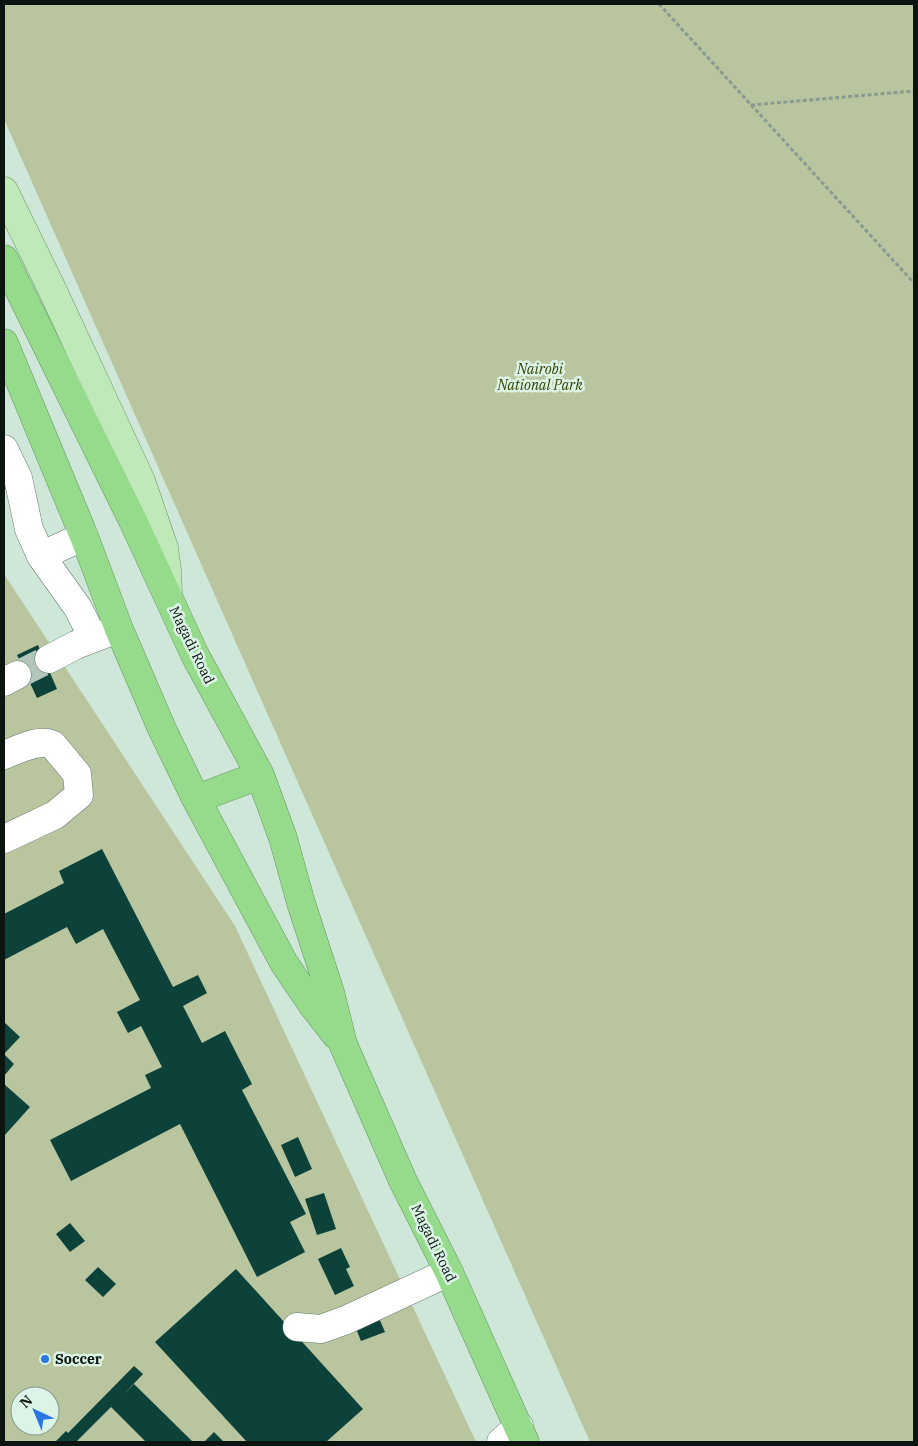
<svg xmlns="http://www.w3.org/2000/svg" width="918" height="1446" font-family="'IBM Plex Serif',serif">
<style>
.green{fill:#b9c59f;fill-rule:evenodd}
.building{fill:#0c423a}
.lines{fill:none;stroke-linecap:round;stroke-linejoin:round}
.minor-tunnel{stroke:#b1c7ba;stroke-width:28;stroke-dasharray:28 14;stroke-linecap:butt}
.minor-casing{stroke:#63796d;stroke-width:29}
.major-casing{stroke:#659560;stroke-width:29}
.highway-casing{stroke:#659560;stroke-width:29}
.path{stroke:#889b90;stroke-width:3;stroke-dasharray:4 2.5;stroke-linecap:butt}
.minor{stroke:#fff;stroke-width:28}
.major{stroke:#c0e9ba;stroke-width:28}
.highway{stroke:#96da8c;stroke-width:28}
.poi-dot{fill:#2976e2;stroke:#dbf4e5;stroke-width:2}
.labels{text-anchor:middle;stroke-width:5;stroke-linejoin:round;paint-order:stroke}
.park-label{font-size:14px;font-style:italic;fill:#323f00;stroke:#dbf4e5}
.street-label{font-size:14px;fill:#0b140f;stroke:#dbf4e5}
.poi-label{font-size:14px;font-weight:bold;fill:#0b140f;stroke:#dbf4e5;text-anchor:start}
</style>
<rect width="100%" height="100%" fill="#cee7d8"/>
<path class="green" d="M4,4H914V1442H590L4,119Z
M4,574L235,926L476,1442H4ZM20,1396H50V1426H20Z"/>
<path class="building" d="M38,645L57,689L37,698L17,655Z
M102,849L173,987L198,975L207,993L183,1006L202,1043L225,1031L252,1084L242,1090L306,1214L290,1222L305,1252L257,1277L180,1124L71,1181L50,1140L151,1088L145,1075L162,1067L141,1026L128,1033L117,1012L140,1000L103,929L76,944L67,927L4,960V914L64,883L59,871Z
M4,1022L20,1037L4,1054L14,1064L4,1076Z
M4,1084L30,1107L4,1136Z
M298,1137L312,1169L295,1177L281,1145Z
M324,1193L336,1229L317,1235L305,1199Z
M70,1223L85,1241L70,1252L56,1234Z
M341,1248L350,1267L346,1269L354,1286L335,1295L318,1259Z
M98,1267L116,1284L103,1297L85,1280Z
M236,1269L363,1409L326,1442H247L155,1342Z
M378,1316L385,1332L361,1341L355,1326Z
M134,1366L143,1374L124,1394L134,1384L193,1442H146L111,1407L76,1442H55L66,1431L68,1433Z
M214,1432L224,1442H204Z"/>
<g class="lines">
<path class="minor-tunnel" d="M17,675L49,659"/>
<g class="minor-casing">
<path id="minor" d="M4,449L18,478L29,529L41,556L78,608L93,638
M41,556L84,536
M49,659L76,645L110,632
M4,682L17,675
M4,755C18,750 38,738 53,745L77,774L79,795L55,815L4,839
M297,1327L321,1329L346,1320L449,1272
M501,1442L519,1426"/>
</g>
<g class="major-casing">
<path id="major" d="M4,191L51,287L141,481L164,548L167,570L168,594"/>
</g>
<g class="highway-casing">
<path id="highway" d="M4,259L133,521L195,655L260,775L283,838L301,903L330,992L343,1044L403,1181L449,1272L525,1442
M4,343L84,536L119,629L162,729L196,799L284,963L311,1003L336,1035
M196,799L260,775"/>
</g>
<path class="path" d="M659,4L914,283
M751,105L914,91"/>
<use href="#minor" class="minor"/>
<use href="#major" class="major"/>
<use href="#highway" class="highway"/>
</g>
<circle class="poi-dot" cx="45" cy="1359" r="5"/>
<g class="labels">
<g class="park-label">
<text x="540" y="374">Nairobi<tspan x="540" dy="16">National Park</tspan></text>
</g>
<g class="street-label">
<text transform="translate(192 645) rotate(64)" y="5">Magadi Road</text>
<text transform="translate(434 1243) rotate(64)" y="5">Magadi Road</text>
</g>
<g class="poi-label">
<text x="55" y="1364">Soccer</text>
</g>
</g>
<rect width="918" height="1446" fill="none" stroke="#0b140f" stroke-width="10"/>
<g transform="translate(35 1411) rotate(316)"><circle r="24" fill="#dbf4e5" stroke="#889a8f"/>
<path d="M0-4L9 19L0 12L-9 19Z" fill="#2976e2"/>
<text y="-8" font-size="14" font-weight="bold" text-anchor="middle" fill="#0b140f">N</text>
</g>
</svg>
